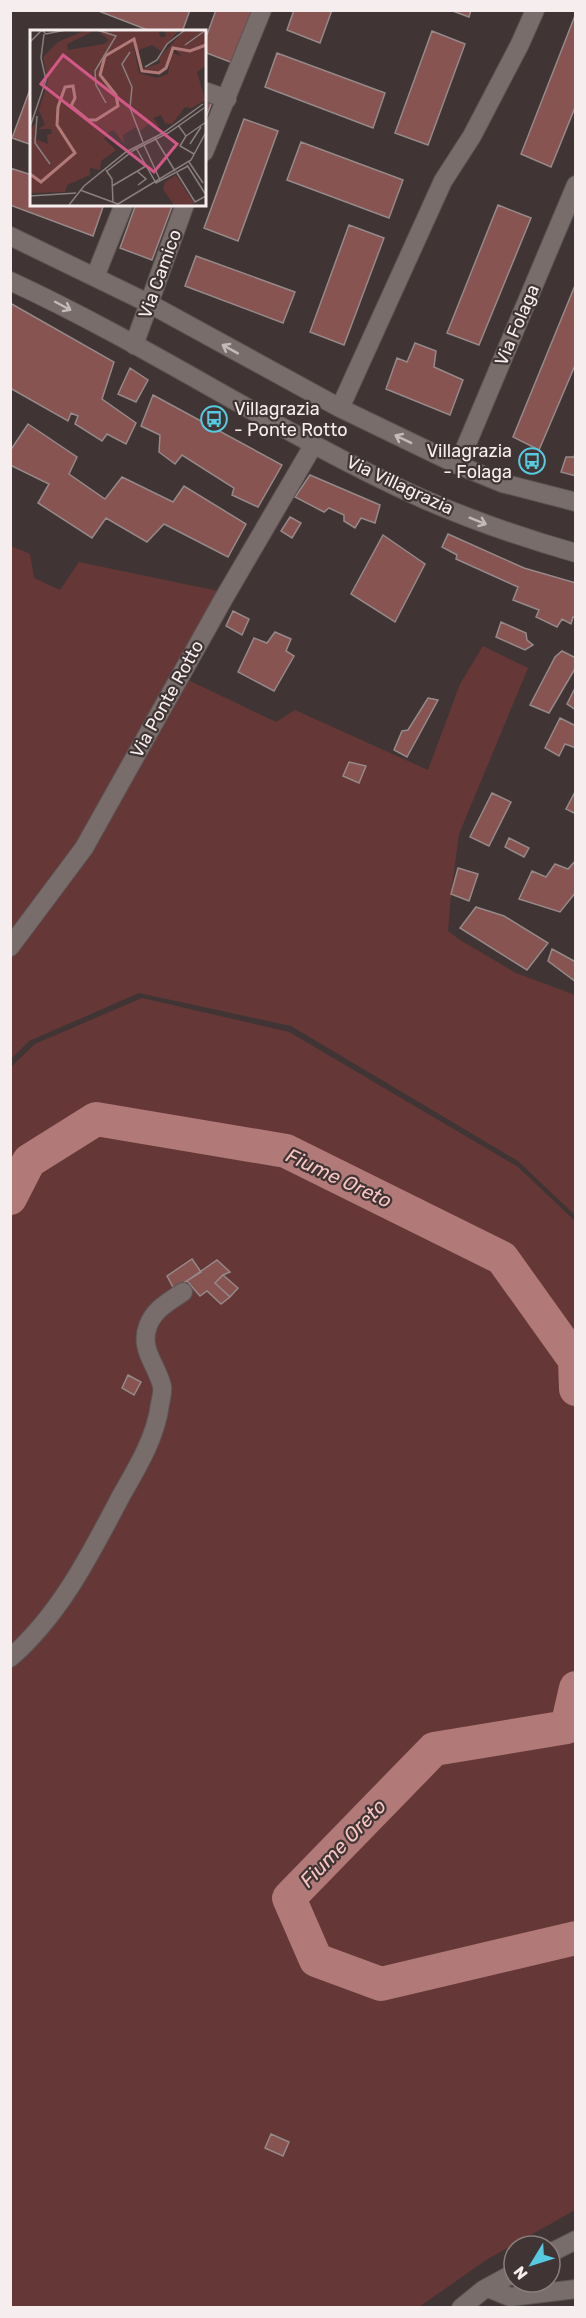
<svg xmlns="http://www.w3.org/2000/svg" width="586" height="2318" font-family="Rubik,sans-serif">
<style>
.grass{fill:#653837}
.lines{fill:none;stroke-linecap:round;stroke-linejoin:round}
.river{stroke:#b17a78;stroke-width:34}
.building{fill:#875452;stroke:#968989;stroke-width:1.5}
.street-casing{stroke:#5c5353;stroke-width:20}
.street{stroke:#796d6c;stroke-width:18}
.oneway{stroke:#c4baba}
.labels{text-anchor:middle;stroke-width:4.5;stroke-linejoin:round;paint-order:stroke}
.street-label{font-size:18px;fill:#f6eeee;stroke:#403534}
.poi-label{font-size:18px;fill:#f6eeee;stroke:#403534;text-anchor:start}
.water-label{font-size:20px;font-style:italic;fill:#f9c5c3;stroke:#403534}
.inset-river{fill:none;stroke:#b17a78;stroke-width:3}
.inset-road{fill:none;stroke:#897f7e;stroke-width:1.5}
.view{fill:#d25887;fill-opacity:0.15;stroke:#d25887;stroke-width:3}
.inset-edge{fill:none;stroke:#f6eeee;stroke-width:3}
</style>
<rect width="100%" height="100%" fill="#403534"/>
<path class="grass" d="M11,546L30,554L34,578L60,590L79,562L218,591L186,679L276,722L295,710L428,770L460,684L483,646L528,668L459,834L451,894L448,931L460,940L516,973L575,995V1215L518,1161L291,1026L139,993L29,1041L11,1059Z
M142,998L289,1032L518,1167L575,1221V2210L486,2260L419,2307H11L10,1068L35,1044Z"/>
<g class="lines">
<path class="river" d="M10,1198L29,1161L96,1119L286,1151L502,1258L575,1360L576,1389
M576,1688L567,1727L434,1749L289,1898L316,1960L381,1984L576,1938"/>
</g>
<path class="building" d="M96,10H190L182,32H153Z
M216,10H252L233,63L204,52V43Z
M294,10H332L320,43L287,30Z
M450,10H471L469,17Z
M576,13V105L551,167L521,154Z
M432,31L465,44L428,145L395,133Z
M277,53L385,93L373,128L265,87Z
M32,84V145L12,138Z
M204,96L213,99L204,123Z
M244,119L278,131L238,241L204,228Z
M301,142L403,180L389,218L287,180Z
M10,168L32,175V204H104L93,236L10,205Z
M136,204H173L152,260L120,248Z
M498,205L531,218L479,345L447,333Z
M349,225L384,238L344,345L310,332Z
M196,256L295,292L283,323L185,286Z
M576,283V363L539,450L513,437Z
M10,303L114,362L102,399L136,423L126,444L107,434L102,441L75,424L78,416L71,413L68,421L10,388Z
M415,343L436,351L434,367L463,380L450,415L386,389L397,358L407,362Z
M130,368L148,380L136,402L118,394Z
M153,395L282,465L258,507L232,495L234,488L182,455L175,464L159,452L160,435L141,426Z
M28,424L77,457L69,474L105,499L122,477L173,502L184,486L246,524L228,557L164,524L147,542L106,518L92,538L38,503L49,484L10,465V451Z
M576,450V476L561,472L566,457H574Z
M310,475L380,505L375,523L361,518L355,528L344,521V515L329,508L324,512L295,497Z
M290,517L301,523L292,538L281,531Z
M448,534L524,568L576,583V618L573,617L571,624L562,619L557,627L536,617L539,610L513,600L518,587L456,559L457,555L442,547Z
M383,535L425,564L395,622L351,594Z
M233,611L249,619L242,635L226,626Z
M501,622L526,633L527,640L533,645L525,650L496,637Z
M275,632L291,639L286,651L294,656L274,691L238,672L254,638L267,643Z
M562,651L576,658V667L549,713L530,705L555,657Z
M576,686V710L567,704Z
M428,698L438,700L407,757L394,750L402,731L408,730Z
M560,718L576,726V748L565,744L559,756L545,748Z
M349,762L366,766L359,783L343,776Z
M576,790V814L566,809Z
M492,793L511,802L489,846L470,837Z
M509,838L529,848L524,857L505,847Z
M576,860V892L560,912L519,899L532,871L546,877L555,864L568,869Z
M458,868L478,874L469,901L451,894Z
M476,907L504,916L548,943L527,970L460,928Z
M552,949L574,961L576,959V982L548,961Z
M192,1259L201,1272L174,1289L167,1276Z
M217,1260L230,1272L223,1275L215,1283L230,1297L221,1304L207,1291L200,1296L187,1281Z
M223,1275L238,1288L230,1297L215,1283Z
M128,1375L141,1382L134,1395L122,1388Z
M271,2134L289,2142L283,2156L265,2148Z"/>
<g class="lines">
<g class="street-casing">
<path id="street" d="M204,91L227,99
M204,152L262,10
M10,236L150,304L340,408L458,465L502,483L576,502
M95,277L124,204
M10,281C151,346 280,434 421,498C471,520 523,538 576,553
M134,345L185,204
M340,408L443,181L472,136L520,44L535,10
M458,465L576,185
M10,947L84,848L224,598L314,444
M10,1658C60,1615 91,1553 121,1496C137,1468 156,1437 160,1404C161,1399 163,1392 162,1386C157,1365 139,1349 148,1326C154,1309 169,1302 183,1292
M550,2253L576,2240
M488,2288L510,2297L576,2289
M461,2308L483,2290L514,2273"/>
</g>
<use href="#street" class="street"/>
</g>
<defs><path id="oneway-shaft" d="M-6 0H5M1.5-3L5.5 0L1.5 3" fill="none" stroke-width="1.6" stroke-linecap="round" stroke-linejoin="round" transform="scale(1.5)"/></defs>
<g class="oneway">
<use href="#oneway-shaft" transform="translate(63 306) rotate(28)"/>
<use href="#oneway-shaft" transform="translate(230 349) rotate(-151)"/>
<use href="#oneway-shaft" transform="translate(403 439) rotate(-154)"/>
<use href="#oneway-shaft" transform="translate(478 521) rotate(22)"/>
</g>
<defs>
<g id="bus-ring" transform="scale(1.35)"><circle r="9.5" fill="#403534" stroke="#55cae0" stroke-width="1.5"/><path d="M-5-6H5V4H4V6H2V4H-2V6H-4V4H-5ZM-3.5-4V0h7V-4ZM-3.5 1.2v1.5H-2V1.2ZM2 1.2v1.5H3.5V1.2Z" fill="#55cae0"/></g>
</defs>
<g fill-rule="evenodd">
<use href="#bus-ring" x="214" y="419"/>
<use href="#bus-ring" x="532" y="461"/>
</g>
<g class="labels">
<g class="street-label">
<text transform="translate(160 274) rotate(-70)" y="6">Via Camico</text>
<text transform="translate(517 325) rotate(-67)" y="6">Via Folaga</text>
<text transform="translate(400 485) rotate(25)" y="6">Via Villagrazia</text>
<text transform="translate(167 699) rotate(-61)" y="6">Via Ponte Rotto</text>
</g>
<g class="poi-label">
<text x="234" y="415">Villagrazia<tspan x="234" dy="21">- Ponte Rotto</tspan></text>
<text x="512" y="457" text-anchor="end">Villagrazia<tspan x="512" dy="21">- Folaga</tspan></text>
</g>
<g class="water-label">
<text transform="translate(339 1178) rotate(25)" y="7">Fiume Oreto</text>
<text transform="translate(343 1843) rotate(-46)" y="7">Fiume Oreto</text>
</g>
</g>
<g transform="translate(30 30)">
<rect width="176" height="176" fill="#403534"/>
<path d="M56,0H66L37,14L38,20L74,14L79,10L70,3L74,0H128L131,8L136,6L134,0H149L131,21L122,15L106,21L104,18L109,43L127,48L138,44L141,22L152,27L143,17L134,40L120,43L112,39L130,33L129,28L153,2L175,0V36L167,42L175,70L162,78L155,77L142,94L135,93L131,85L123,88L130,97L120,93L109,102L106,97L101,100L93,105L94,114L84,100L79,102L74,109L86,120L71,131L70,140L60,138V145L37,155L35,162L0,163V99L5,94V109L18,114L17,105L22,103L21,99H8L15,95L9,80L18,51L13,27L28,12ZM146,145L164,173L160,175H144L133,159L135,152Z" fill="#653837"/>
<path class="inset-river" d="M0,144L11,152L45,123L27,95L28,77L35,57L43,56L45,68L41,76L58,90H66L88,76L86,65L70,45L75,26L104,9L112,41L129,43L136,38L143,18L160,21L176,15"/>
<path class="inset-road" d="M67,0L86,6L65,41L66,55L76,73M0,12L12,0L16,4L36,0M155,15L176,0M100,22L92,34L102,57L100,78L113,112M115,37L127,30L137,14L155,0M7,86L5,113L20,134M148,95L156,106L150,116L164,124M0,97L16,50L11,28L14,4M156,106L176,92M125,108L145,141M160,114L171,97M114,115L130,150M106,118L126,153L158,136M159,132L173,153M157,135L176,165M76,140L82,149L83,173M77,141L104,120L138,103L174,78M107,141L116,149L108,155M147,143L165,172L176,166M82,156L116,136M50,160L88,174M0,166L46,163M88,174L161,130L176,102M39,175L54,156L96,122L133,103L173,74"/>
<path class="view" d="M33,25L147,114L124,142L11,54Z"/>
<rect width="176" height="176" class="inset-edge"/>
</g>
<rect width="586" height="2318" fill="none" stroke="#f6eeee" stroke-width="24"/>
<g transform="translate(532 2264) rotate(232)"><circle r="28" fill="#403534" stroke="#897f7e" stroke-width="1.5"/>
<path d="M0-4.5L10 22L0 15L-10 22Z" fill="#55cae0"/>
<text y="-9" font-size="16" font-weight="bold" text-anchor="middle" fill="#f6eeee">N</text>
</g>
</svg>
